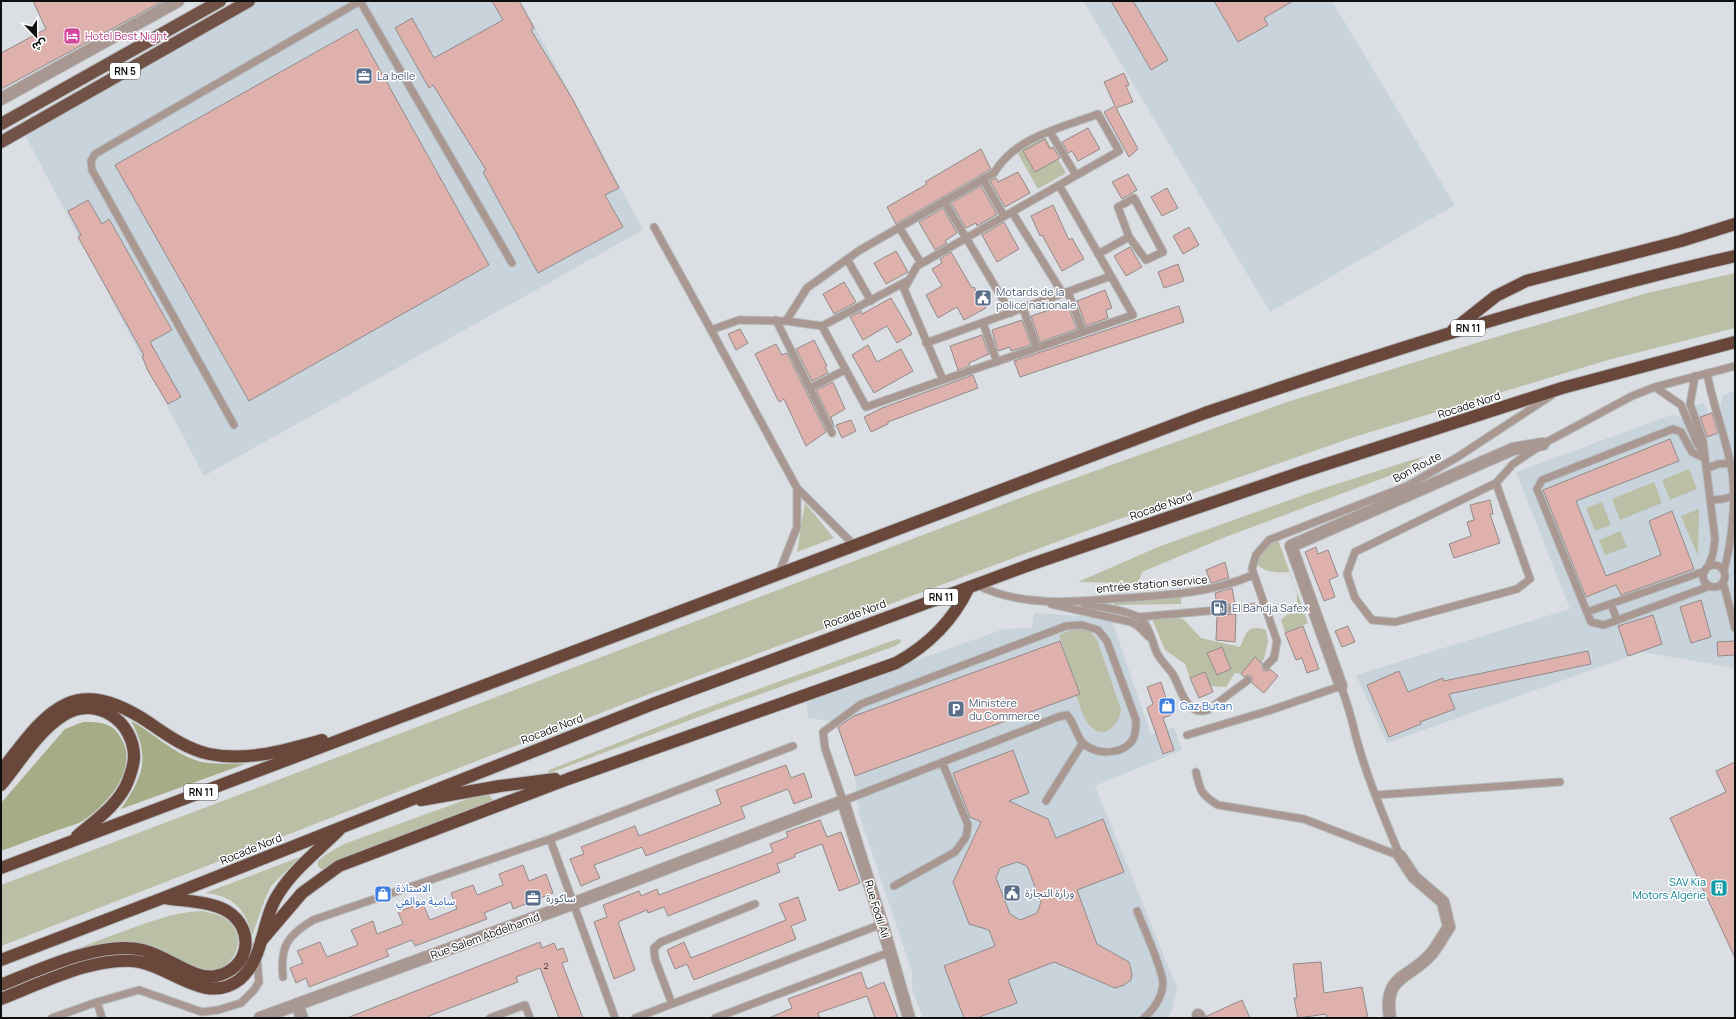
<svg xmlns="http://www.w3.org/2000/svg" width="1736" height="1019" font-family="Manrope,'Noto Sans Arabic',sans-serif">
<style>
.built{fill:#c9d3dc}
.green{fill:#babfa5}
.forest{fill:#a5ac86}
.building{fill:#deb1ad;stroke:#908b8a;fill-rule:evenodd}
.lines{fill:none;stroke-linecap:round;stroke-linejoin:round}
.service-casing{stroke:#b6babd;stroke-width:9}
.minor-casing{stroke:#b6babd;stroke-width:14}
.trunk-casing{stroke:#b6babd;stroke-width:14}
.motorway-casing{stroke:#b6babd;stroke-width:14}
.service{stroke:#a99791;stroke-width:7}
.minor{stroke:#a99791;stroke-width:12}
.trunk{stroke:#725246;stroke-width:12}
.motorway{stroke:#6a473b;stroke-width:12}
.labels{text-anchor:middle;stroke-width:3;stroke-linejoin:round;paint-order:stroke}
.number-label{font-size:9px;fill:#413837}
.shield{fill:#fff;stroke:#565758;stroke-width:1}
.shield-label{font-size:10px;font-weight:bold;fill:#0d0f10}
.hotel-label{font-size:11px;fill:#b23c85;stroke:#fff;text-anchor:start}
.service-label{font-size:11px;fill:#4e5e75;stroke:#fff;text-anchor:start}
.street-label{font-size:11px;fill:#0d0f10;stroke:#fff}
.shop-label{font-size:11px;fill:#366cbe;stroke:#fff;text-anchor:start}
.culture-label{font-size:11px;fill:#0d838f;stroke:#fff;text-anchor:end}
</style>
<rect width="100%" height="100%" fill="#dbdfe3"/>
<path class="built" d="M259,1H521L643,230L204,476L23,131Z
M1083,1H1332L1455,205L1270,312Z
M1735,391V668L1642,652L1387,743L1356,675L1570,609L1516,472L1674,414L1685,420L1695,417L1694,406L1703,403L1709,413L1720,410L1723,395Z
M1034,613L1111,618L1151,735L1174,727L1182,750L1095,786L1177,988L1172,1010L1168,1018H923L912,989V972L859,814L855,776L836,722L808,718L806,699L1004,629L1032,628Z"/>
<path class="green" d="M1045,137L1066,173L1038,189L1017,152Z
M1735,273V328L1608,360L1354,437L1094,528L644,696L1,946V885L1036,492L1287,402L1486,340L1647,293Z
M1424,456L1405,470L1223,538L1142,572L1138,583L1078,582L1158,547L1315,491Z
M1689,469L1697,489L1670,500L1662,480Z
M1654,482L1662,503L1620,520L1612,499Z
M1602,502L1611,525L1595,531L1586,508Z
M805,503L834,538L797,552Z
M1699,509L1698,556L1681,516Z
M1620,531L1627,547L1605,555L1599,540Z
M1277,537L1308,623L1285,633L1281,620L1297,606V593L1289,572C1276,573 1266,573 1255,563L1259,550Z
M1181,598V604L1114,605V599Z
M1174,615L1184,620L1201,638L1240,647C1247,633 1246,624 1266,630L1268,641L1264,659L1261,662L1255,657L1241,674L1235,673L1226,687L1210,686L1204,672L1190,678L1185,664L1165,650L1152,619Z
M1073,629L1089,630L1097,640L1121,709C1120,725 1104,740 1091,727C1083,720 1080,705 1076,695L1080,694L1059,635Z
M897,639L901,640L900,643L895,646L730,705L550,773L548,772L549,770L698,711Z
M484,793H489L493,801L348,856L322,870L318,866V861L325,855L344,844Z
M300,857L271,886L265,899L252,936C247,909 231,895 205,893Z
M202,911C211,913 220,914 227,920C248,936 236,966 213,971C195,975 159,945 137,943C113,941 92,951 70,958C47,966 24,974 1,982V977C39,963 78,948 116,934C144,924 172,912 202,911Z"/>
<path class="forest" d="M131,721C154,733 172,753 198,761C212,765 230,763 245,764L121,809C143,777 151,757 131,721Z
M83,722C104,722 115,723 124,744C135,773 106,805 84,820C77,825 66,827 58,830C39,837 20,844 1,851V803L65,729Z"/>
<path class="building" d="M33,1H163L1,89V53L46,29Z
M492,1H519L534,28L531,30L573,100L619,188L605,195L623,227L538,273L483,172L486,170L433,85L429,88L395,28L412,18L434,58L503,20Z
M1111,1H1133L1168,60L1151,70Z
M1214,1H1293L1264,18L1268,25L1238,42Z
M357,29L489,265L249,401L115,165Z
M1124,73L1129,85L1126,86L1133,102L1116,108L1138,149L1129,157L1104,112L1115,106L1104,82Z
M1088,128L1100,149L1078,161L1072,151L1068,153L1062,142Z
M1045,139L1050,149L1053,147L1060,158L1035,172L1023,151Z
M981,149L991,169L896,224L887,207L927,184L925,182Z
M1018,172L1030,193L1005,207L990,181L996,178L998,182Z
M1128,174L1137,190L1122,199L1112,182Z
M981,186L997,214L977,226L976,223L966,228L951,203Z
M1167,188L1178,208L1162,216L1151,197Z
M88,200L102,224L109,219L172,330L150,342L181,397L168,404L148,371L142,356L144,355L78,237L81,235L68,211Z
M1053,205L1069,240L1072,238L1084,259L1062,271L1042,235L1040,236L1031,216Z
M943,208L957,233L945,241L947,243L935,250L919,222Z
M1004,222L1019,249L997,262L982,235Z
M1189,227L1199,245L1183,254L1173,236Z
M1130,247L1142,267L1126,276L1114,256Z
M896,251L908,272L886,284L874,263Z
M951,252L972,288L974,287L986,308L964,320L957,307L938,318L926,295L942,286L932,269L942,263L940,259Z
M1178,264L1184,281L1164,288L1158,272Z
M844,282L856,302L834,314L823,294Z
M1105,290L1112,308L1106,310L1108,318L1086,326L1077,301Z
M891,298L912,334L897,343L887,326L863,340L850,317L861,311L862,314Z
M1067,304L1077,329L1040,342L1031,316Z
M1179,306L1184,322L1020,377L1014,361Z
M1022,320L1031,345L1011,351L1010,347L998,351L992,330Z
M740,329L748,343L736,350L728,334Z
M982,335L989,354L969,363L970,366L958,370L950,346Z
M814,340L827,366L825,367L828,373L812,381L796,349Z
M776,344L782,355L787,353L826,432L806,446L784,399L779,402L755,354Z
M868,345L877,362L901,349L913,371L874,393L852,355Z
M973,375L978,388L888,422V424L871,432L864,417L882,408Z
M833,382L845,409L831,417L834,427L816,390Z
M1712,413L1718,433L1707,437L1700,417Z
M851,420L856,431L842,438L836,425Z
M1670,439L1679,461L1576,501L1606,576L1661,555L1649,521L1672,511L1694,569L1621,595L1616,585L1586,597L1543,490Z
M1490,500L1493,514H1490L1500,543L1454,558L1449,544L1471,536L1467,522L1474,520L1470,505Z
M1316,547L1318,554L1328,550L1338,576L1329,580L1335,597L1324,601L1305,552Z
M1225,562L1229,578L1211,583L1206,570Z
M1232,588L1235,604L1217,605L1215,593Z
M1701,600L1711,637L1691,643L1680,607Z
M1236,614L1235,642L1216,640L1217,615Z
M1653,615L1662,644L1628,656L1618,626Z
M1303,626L1319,669L1307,673L1302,658L1296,660L1285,633Z
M1348,626L1355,642L1342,647L1335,631Z
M1060,641L1080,694L855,776L838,727L854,716Z
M1735,641V655L1718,656L1717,642Z
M1222,647L1231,669L1217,675L1207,653Z
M1588,651L1591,664L1449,694L1455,709L1420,722L1421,724L1389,737L1367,685L1399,671L1408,692L1443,678L1444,681Z
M1255,657L1262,663L1263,670L1267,671L1270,669L1278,676L1264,693L1252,683V677L1248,675L1244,677L1241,674Z
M1205,672L1213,692L1199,698L1190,678Z
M1161,682L1171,715L1163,718L1174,750L1163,754L1147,708L1153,704L1147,687Z
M1013,750L1029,793L1009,801L1048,819L1056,838L1103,819L1124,872L1077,890L1097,944L1129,962L1132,974L1131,980L1124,985L1115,988L1054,962L1008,980L1017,1003L977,1018H964L944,966L995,946L989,930L969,924L953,882L981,822L970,817L953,773ZM1017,862L1027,866L1041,902L1037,913L1020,920L1010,914L996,878L1000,868Z
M1735,762V958L1670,818L1726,792L1716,771Z
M786,765L791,778L804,773L812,797L794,804L788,789L759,800L741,807L745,818L646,856L642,847L594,865L600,878L581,886L570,859L584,854L581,847L635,826L639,836L721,804L716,790Z
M820,820L827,837L841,832L860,883L839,891L822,844L795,854V857L777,864L780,872L668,916L664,907L648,913L647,910L618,922L635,970L614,979L594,922L607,917L603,905L639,891L641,896L657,889L659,895L773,852L770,844L788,837L786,832Z
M523,865L529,881L546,874L553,893L513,909L511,902L484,913L487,919L415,946L412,940L386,950L389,956L309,987L306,978L296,983L290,968L303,963L297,951L320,942L327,957L358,945L351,930L373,921L377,934L403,924L398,912L422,902L430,920L457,909L451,893L473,885L477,895L503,885L499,874Z
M798,897L806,920L791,926L796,939L694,980L687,964L675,969L667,950L684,942L691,958L786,920L779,904Z
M540,942L542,948L554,943L557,950L563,948L568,961L562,963L583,1018H559L540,968L516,977L518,982L429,1016L430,1018H347Z
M1321,962L1324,993L1362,987L1368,1018H1327L1326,1014L1298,1018L1294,998H1297L1293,964Z
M861,972L867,989L884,982L898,1018H875L867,996L818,1013L820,1018H769L792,1008L788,999Z
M1242,1000L1250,1018H1207V1016Z"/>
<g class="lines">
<g class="service-casing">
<path id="service" d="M360,1L512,263
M1050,132L1076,175
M983,179L1004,216
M944,201L1011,313
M1012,212L1063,294
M654,227L711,330L739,320L786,321L822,326L866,407L943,380L904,289L917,266L1119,151L1098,114C1061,128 1015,137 994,173L860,250L807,288L786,321
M899,227L921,263
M1098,254L1129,237L1146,260L1163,252L1134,198L1118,207L1129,237
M847,259L871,301
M1068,292L1083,332
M1023,308L1037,348
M776,320L832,433
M983,323L997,362
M822,326L909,280
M711,330L797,488L854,545
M926,343L1111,276L1059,185
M1707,373C1713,406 1726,438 1732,471C1736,502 1732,540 1724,571
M1695,376L1690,404L1703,441L1715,539L1713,554L1708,567
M943,380L1133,315L1111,276
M1655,387L1681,405L1697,443L1703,452
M810,388L845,370
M234,425L92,170L91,161L95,154L360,1
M1704,458L1692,452L1681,432L1673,429L1542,480L1537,489L1591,622L1604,625L1710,586
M1706,469L1718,464L1731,463
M1496,483L1530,579L1517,589L1395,622L1372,620L1355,598L1347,574L1355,552L1496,483L1513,464L1543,444L1632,396L1655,387L1735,366
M1711,500L1723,499L1733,496
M1703 576a11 11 0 1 1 22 0a11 11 0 1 1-22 0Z
M779,573L797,527V488
M1723,582L1735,628
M975,584C1021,608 1076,602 1125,598C1171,595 1211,593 1253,575
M1051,604L1131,622L1138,626L1149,637
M1084,604C1099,607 1131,610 1142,620C1150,628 1152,641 1156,651C1159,659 1167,666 1172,673C1181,687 1185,717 1208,710L1248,680
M1611,604L1617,620
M1587,612L1705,571
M1139,617L1265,606
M1082,625L1098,630L1107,641L1136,720C1136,727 1136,736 1132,741C1121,755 1097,755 1084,744C1077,739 1075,723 1067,715L1058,717L843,801L825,748L823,732L861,704L1066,626Z
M1266,666L1274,658L1277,641L1252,569L1256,555L1269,540L1407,486L1456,458L1552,395
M1187,735L1271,710L1341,686C1347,703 1352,719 1356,737C1367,778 1384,817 1400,856
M1196,772C1200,790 1201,795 1218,805L1304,819L1400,856
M1376,795L1560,782
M1046,801L1082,744
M894,886L955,852L966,837L968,825L942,762
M1137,911C1143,926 1163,970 1163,984C1162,997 1154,1009 1144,1018
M283,977C280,946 287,936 313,920L550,839
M97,1002L102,1018
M672,1004L655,959L654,948L661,942L755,904
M52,1018L97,1002L139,990L202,1012L218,1010L241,1003L254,990L259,982L257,958
M490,1018L525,1005L530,1018
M615,1018L550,839L793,746
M635,1018L882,924
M715,1018L890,952"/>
</g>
<g class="minor-casing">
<path id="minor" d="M1,99L178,1
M1341,686L1291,546L1513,449L1543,444
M297,1004L302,1018
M1198,1015L1200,1018
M260,1018L572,904L843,801L882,924L909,1018
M1390,1018C1383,974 1409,980 1432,953C1438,945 1443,936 1449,927L1443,902L1414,877L1400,856"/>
</g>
<g class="trunk-casing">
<path id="trunk" d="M1,124L220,1
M1,142L249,1"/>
</g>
<g class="motorway-casing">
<path id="motorway" d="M1453,330L1496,296L1526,281L1681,241L1735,224
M1,771C47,712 71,672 148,722C167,735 186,749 209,754C247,762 286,750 322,740
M1,785C20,762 38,731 64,715C96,695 134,721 134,757C134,765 131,773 128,781C119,804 96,820 77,836
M421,800L500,786L555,779
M1,868L1205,413C1379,354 1555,297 1735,256
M261,941L302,893L339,866L568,779L896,663C929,645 953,621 969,587
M1,960L163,898L653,704L1032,564L1302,472L1562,388L1735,342
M1,985C40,969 102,940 143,950C166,955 195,981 216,976C250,969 256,929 227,911C210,901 184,901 165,898
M1,999C40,984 98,954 140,962C172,968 206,1005 239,980C265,959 261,919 279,893C295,868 319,850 339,830"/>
</g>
<use href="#service" class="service"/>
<use href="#minor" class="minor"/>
<use href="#trunk" class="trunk"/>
<use href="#motorway" class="motorway"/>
</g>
<defs>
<g id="hotel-square" transform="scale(0.9)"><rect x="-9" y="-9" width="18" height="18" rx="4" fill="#d1479c" stroke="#fff"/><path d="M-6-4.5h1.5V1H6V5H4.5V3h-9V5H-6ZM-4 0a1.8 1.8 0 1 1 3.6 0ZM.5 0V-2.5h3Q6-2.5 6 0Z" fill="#fff"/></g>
<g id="office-square" transform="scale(0.9)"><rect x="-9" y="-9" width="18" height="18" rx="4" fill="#5c6f8a" stroke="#fff"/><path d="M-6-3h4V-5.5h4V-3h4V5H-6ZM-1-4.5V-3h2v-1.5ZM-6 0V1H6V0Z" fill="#fff"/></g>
<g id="civic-square" transform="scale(0.9)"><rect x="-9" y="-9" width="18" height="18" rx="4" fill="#5c6f8a" stroke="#fff"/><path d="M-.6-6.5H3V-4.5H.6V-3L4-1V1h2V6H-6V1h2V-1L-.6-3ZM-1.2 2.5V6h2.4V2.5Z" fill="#fff"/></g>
<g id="fuel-square" transform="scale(0.9)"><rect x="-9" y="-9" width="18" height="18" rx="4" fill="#5c6f8a" stroke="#fff"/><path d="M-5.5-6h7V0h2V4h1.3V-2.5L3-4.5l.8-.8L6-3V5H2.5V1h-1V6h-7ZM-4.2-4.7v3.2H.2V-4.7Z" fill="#fff"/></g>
<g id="shop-square" transform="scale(0.9)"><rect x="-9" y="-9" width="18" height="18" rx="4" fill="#3f7fe0" stroke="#fff"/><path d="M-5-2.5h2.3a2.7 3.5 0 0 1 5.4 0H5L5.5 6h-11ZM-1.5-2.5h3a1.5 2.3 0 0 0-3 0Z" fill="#fff"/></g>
<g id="parking-square" transform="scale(0.9)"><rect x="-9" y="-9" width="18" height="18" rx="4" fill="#5c6f8a" stroke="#fff"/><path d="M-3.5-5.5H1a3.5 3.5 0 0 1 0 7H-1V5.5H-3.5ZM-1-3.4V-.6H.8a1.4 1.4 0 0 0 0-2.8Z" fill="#fff"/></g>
<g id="building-square" transform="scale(0.9)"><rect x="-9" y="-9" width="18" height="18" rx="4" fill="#0f9aa8" stroke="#fff"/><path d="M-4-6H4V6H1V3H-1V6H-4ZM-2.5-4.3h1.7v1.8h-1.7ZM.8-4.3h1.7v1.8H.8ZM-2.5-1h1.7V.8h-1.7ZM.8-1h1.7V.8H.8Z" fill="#fff"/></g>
</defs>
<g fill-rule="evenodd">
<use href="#hotel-square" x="72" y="36"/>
<use href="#office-square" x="364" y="76"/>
<use href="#civic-square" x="983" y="298"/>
<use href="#fuel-square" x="1219" y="608"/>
<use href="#shop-square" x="1167" y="706"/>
<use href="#parking-square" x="956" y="709"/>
<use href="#building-square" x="1719" y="888"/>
<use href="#civic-square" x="1012" y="893"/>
<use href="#shop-square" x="383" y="894"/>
<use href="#office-square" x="533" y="898"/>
</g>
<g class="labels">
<g class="number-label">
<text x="546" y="969">2</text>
</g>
<g class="shield">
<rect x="110" y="63" width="30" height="16" rx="3"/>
<rect x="1451" y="320" width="34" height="16" rx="3"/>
<rect x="924" y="589" width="34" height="16" rx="3"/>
<rect x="184" y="784" width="34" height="16" rx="3"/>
</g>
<g class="shield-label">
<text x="125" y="75">RN 5</text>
<text x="1468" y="332">RN 11</text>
<text x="941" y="601">RN 11</text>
<text x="201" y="796">RN 11</text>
</g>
<g class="hotel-label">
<text x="85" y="40">Hotel Best Night</text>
</g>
<g class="service-label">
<text x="377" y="80">La belle</text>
<text x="996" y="296">Motards de la<tspan x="996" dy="13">police nationale</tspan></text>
<text x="1232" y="612">El Bahdja Safex</text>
<text x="969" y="707">Ministère<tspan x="969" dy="13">du Commerce</tspan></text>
<text x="1025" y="897">وزارة التجارة</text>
<text x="546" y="902">ساكورة</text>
</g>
<g class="street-label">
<text transform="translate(1469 405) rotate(-18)" y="4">Rocade Nord</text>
<text transform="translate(1417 467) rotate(-28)" y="4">Bon Route</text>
<text transform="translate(1161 506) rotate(-19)" y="4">Rocade Nord</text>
<text transform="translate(1152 584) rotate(-5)" y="4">entrée station service</text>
<text transform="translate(855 614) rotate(-20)" y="4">Rocade Nord</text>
<text transform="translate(552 729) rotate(-21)" y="4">Rocade Nord</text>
<text transform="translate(251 849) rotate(-22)" y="4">Rocade Nord</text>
<text transform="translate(877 909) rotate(73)" y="4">Rue Fodil Ali</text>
<text transform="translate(485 936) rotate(-20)" y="4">Rue Salem Abdelhamid</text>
</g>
<g class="shop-label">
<text x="1180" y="710">Gaz Butan</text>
<text x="396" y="892">الاستاذة<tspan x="396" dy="13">سامية موالفي</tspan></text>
</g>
<g class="culture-label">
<text x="1706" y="886">SAV Kia<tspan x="1706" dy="13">Motors Algérie</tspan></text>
</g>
</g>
<rect width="1736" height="1019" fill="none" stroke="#0d0f10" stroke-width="4"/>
<g transform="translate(36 36) rotate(158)" stroke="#ffffff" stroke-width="3" paint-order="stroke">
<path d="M0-3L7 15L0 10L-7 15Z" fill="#0d0f10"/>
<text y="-6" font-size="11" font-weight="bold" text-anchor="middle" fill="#0d0f10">ش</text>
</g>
</svg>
